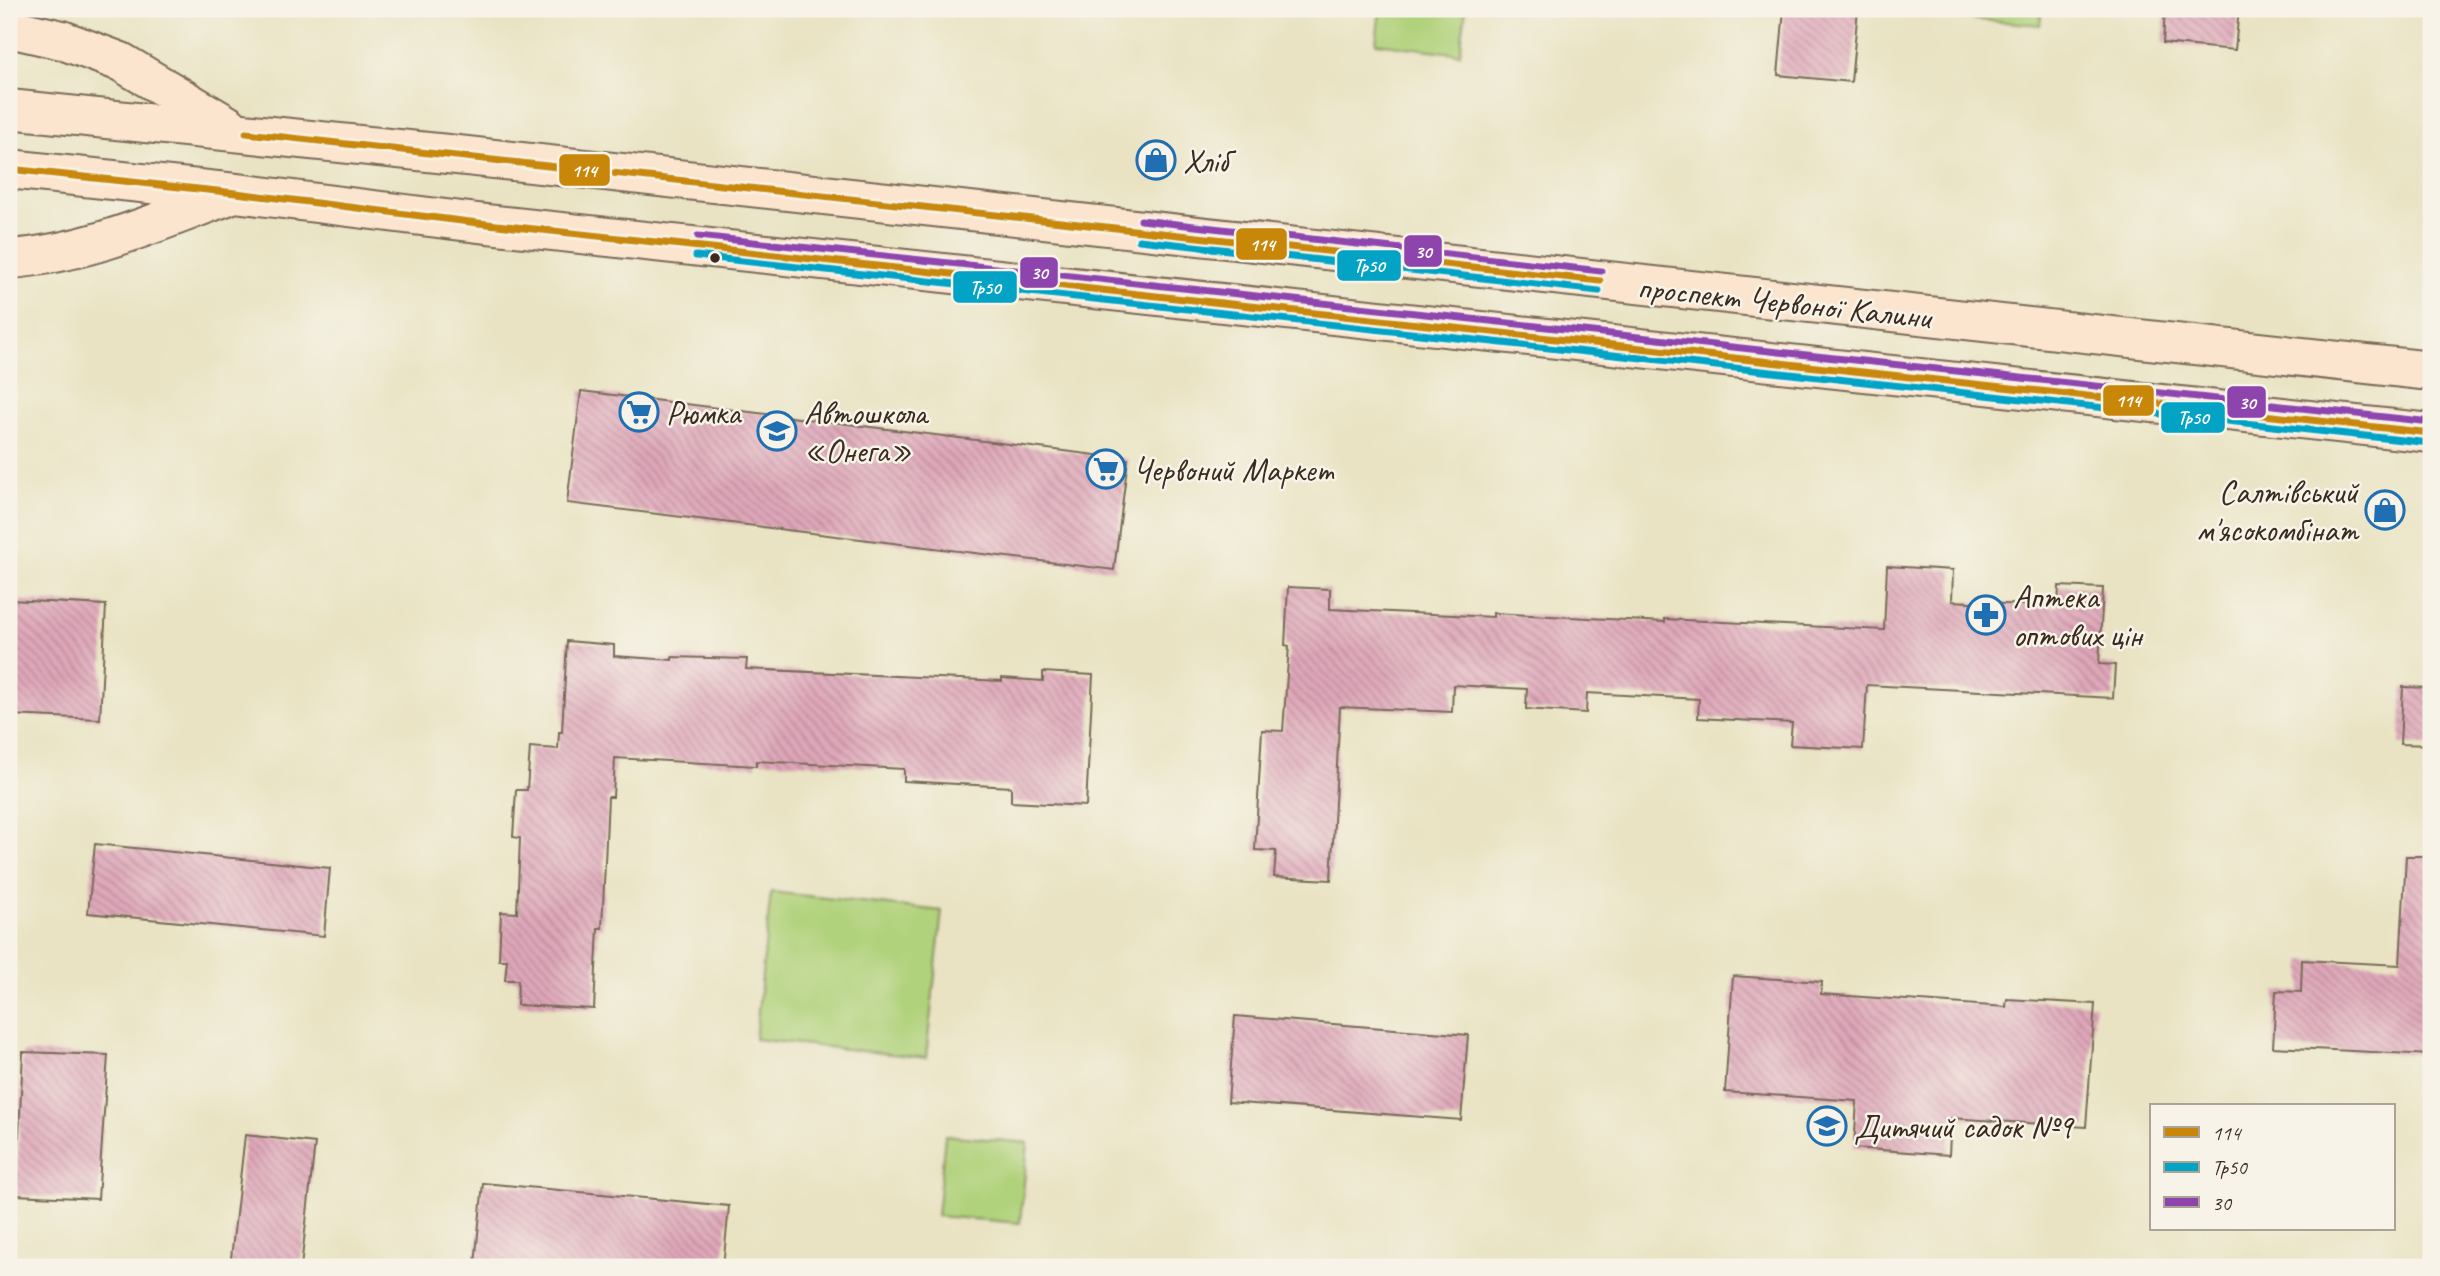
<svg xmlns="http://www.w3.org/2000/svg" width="2440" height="1276" font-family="Caveat,sans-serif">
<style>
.green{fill:#b1d27b;stroke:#767e4c;stroke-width:2}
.building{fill:url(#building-back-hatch)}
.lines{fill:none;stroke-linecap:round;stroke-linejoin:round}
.secondary-casing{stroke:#786b58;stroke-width:42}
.secondary{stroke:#fce5cf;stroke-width:38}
.bus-1-casing{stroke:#f7f3e8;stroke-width:12}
.bus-2-casing{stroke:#f7f3e8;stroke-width:12}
.bus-3-casing{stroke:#f7f3e8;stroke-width:12}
.bus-1{stroke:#c88708;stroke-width:7}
.bus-2{stroke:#03a3c5;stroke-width:7}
.bus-3{stroke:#8e44ad;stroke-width:7}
.bus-dot{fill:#3b2a1e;stroke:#f7f3e8;stroke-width:2.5}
.labels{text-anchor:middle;stroke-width:5;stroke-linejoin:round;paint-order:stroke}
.poi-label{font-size:33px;fill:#3b2a1e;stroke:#f7f3e8;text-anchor:start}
.street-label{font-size:33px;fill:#3b2a1e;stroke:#f7f3e8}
.line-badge{stroke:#f7f3e8;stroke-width:2.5}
.badge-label{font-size:19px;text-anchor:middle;font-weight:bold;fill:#fff}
</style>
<defs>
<pattern id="building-back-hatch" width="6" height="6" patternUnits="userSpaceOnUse" patternTransform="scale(1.75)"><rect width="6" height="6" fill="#dfa7b9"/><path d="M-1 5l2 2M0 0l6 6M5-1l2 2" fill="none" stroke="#b68896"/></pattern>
</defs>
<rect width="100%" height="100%" fill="#f7f3e8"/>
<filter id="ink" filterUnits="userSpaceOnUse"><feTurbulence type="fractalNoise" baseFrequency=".0143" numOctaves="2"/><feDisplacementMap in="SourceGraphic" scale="14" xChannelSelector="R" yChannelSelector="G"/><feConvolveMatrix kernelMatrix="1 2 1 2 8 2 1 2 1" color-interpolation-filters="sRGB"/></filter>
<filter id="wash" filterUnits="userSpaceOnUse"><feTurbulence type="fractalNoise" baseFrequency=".00686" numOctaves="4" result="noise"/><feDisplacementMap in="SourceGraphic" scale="28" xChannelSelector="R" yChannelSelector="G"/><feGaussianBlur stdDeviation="1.57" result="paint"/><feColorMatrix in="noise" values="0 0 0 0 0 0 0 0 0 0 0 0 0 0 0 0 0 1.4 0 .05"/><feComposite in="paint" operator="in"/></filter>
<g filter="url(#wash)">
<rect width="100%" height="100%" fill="#e9e3c3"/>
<path class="green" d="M1380,9H1466L1460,54L1376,43Z
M1922,9H2042L2040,25L1921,15Z
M771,892L942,911L926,1058L755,1039Z
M945,1135L1028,1143L1020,1223L937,1216Z"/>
<g id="blocks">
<path class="building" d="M1784,9H1858L1851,82L1778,75Z
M2165,9H2239L2235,50L2163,43Z
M581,391L1128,459L1114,570L567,503Z
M1887,566L1953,570L1952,601L2058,607L2059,586L2103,588L2099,664L2115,665L2113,698L1867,685L1863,749L1790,745L1792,723L1698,718L1699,699L1587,693L1586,713L1554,711L1526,709L1527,689L1453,685L1452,712L1340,707L1331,880L1274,877L1276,851L1255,850L1262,730L1283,731L1289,646L1285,645L1288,587L1330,589V609L1493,617V613L1665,622V619L1884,630Z
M9,600L106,605L100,719L9,715Z
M567,641L614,645V656L672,660V657L747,659L746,669L1002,681V678L1043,681V672L1093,675L1086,806L1011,802V787L904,781V769L756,761V766L615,758L613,797H608L602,928H598L594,1009L517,1005L518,980H505L507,960H499L501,912L517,913L520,838L513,837L516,790H527L530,747L558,749L559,732H562Z
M2403,687L2431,688V745L2400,744Z
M95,844L330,868L324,936L88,913Z
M2406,856H2431V1055L2273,1047L2276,991L2301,992L2302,960L2400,965Z
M1733,976L1822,982L1821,994L2006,1007L2007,999L2095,1004L2086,1127L1951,1118L1949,1155L1854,1148L1857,1101L1725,1092Z
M1235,1016L1468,1035L1461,1120L1228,1102Z
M23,1052L108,1055L98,1199L16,1195Z
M245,1135L315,1143L301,1267H230Z
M483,1183L729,1206L723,1267H513L475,1264Z"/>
</g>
</g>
<g filter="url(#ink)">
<use href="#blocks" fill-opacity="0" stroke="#786b58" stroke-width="2"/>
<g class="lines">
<g class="secondary-casing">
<path id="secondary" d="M9,28L62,40L121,62L229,126
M9,109L467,156L2431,371
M9,169L236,193L478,223L2431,433
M9,259C85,254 157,222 227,196"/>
</g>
<use href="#secondary" class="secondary"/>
<g class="bus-1-casing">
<path id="bus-1" d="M246,133L1600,281
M9,169L236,193L478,223L2431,433"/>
</g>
<g class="bus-2-casing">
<path id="bus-2" d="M1139,240L1599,291
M696,256L2430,443"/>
</g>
<g class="bus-3-casing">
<path id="bus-3" d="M1141,220L1601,271
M698,236L2431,422"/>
</g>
<use href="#bus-1" class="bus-1"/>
<use href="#bus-2" class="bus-2"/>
<use href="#bus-3" class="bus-3"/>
</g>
</g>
<defs>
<g id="shop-ring" transform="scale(2.0125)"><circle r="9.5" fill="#f7f3e8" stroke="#1f6fb2" stroke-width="1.5"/><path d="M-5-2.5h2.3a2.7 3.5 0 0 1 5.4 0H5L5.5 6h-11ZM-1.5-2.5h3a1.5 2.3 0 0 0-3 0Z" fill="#1f6fb2"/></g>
<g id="supermarket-ring" transform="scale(2.0125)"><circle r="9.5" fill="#f7f3e8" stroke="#1f6fb2" stroke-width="1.5"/><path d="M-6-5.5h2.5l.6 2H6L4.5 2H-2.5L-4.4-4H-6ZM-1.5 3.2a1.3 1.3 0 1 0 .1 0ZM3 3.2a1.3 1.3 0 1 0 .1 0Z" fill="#1f6fb2"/></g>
<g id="school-ring" transform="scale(2.0125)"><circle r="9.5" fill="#f7f3e8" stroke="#1f6fb2" stroke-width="1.5"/><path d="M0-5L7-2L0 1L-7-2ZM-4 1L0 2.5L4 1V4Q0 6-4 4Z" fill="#1f6fb2"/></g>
<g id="pharmacy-ring" transform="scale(2.0125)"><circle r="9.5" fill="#f7f3e8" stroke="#1f6fb2" stroke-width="1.5"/><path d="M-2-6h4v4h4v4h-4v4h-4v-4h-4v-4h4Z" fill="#1f6fb2"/></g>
</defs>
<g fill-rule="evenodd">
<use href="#shop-ring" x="1156" y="160"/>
<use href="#supermarket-ring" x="639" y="412"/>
<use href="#school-ring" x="777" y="431"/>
<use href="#supermarket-ring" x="1106" y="469"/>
<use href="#shop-ring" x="2385" y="510"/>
<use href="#pharmacy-ring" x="1986" y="615"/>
<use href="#school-ring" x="1827" y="1126"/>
</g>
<circle class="bus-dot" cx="715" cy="258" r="6"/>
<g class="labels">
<g class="poi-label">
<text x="1183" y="172">Хліб</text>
<text x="666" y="424">Рюмка</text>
<text x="804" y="424">Автошкола<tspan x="804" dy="38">«Онега»</tspan></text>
<text x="1133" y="481">Червоний Маркет</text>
<text x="2358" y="503" text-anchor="end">Салтівський<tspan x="2358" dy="38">м'ясокомбінат</tspan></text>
<text x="2013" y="608">Аптека<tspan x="2013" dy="38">оптових цін</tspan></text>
<text x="1854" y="1138">Дитячий садок №9</text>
</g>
<g class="street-label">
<text transform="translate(1784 301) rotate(6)" y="12">проспект Червоної Калини</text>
</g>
</g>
<g class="line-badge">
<rect x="558" y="153" width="53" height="34" rx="7" fill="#c88708"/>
<rect x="1235" y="227" width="53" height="34" rx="7" fill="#c88708"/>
<rect x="1403" y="234" width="40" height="34" rx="7" fill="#8e44ad"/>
<rect x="1336" y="249" width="66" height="33" rx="7" fill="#03a3c5"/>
<rect x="1019" y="256" width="40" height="33" rx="7" fill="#8e44ad"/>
<rect x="952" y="270" width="66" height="34" rx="7" fill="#03a3c5"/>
<rect x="2102" y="384" width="53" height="33" rx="7" fill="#c88708"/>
<rect x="2226" y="385" width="41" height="34" rx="7" fill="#8e44ad"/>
<rect x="2160" y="401" width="66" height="33" rx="7" fill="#03a3c5"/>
</g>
<g class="badge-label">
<text x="584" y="177">114</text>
<text x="1262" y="251">114</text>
<text x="1423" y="258">30</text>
<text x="1369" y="272">Тр50</text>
<text x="1039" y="279">30</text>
<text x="985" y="294">Тр50</text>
<text x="2128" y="407">114</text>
<text x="2247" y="409">30</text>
<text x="2193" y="424">Тр50</text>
</g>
<rect width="2440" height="1276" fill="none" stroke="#f7f3e8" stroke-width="35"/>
<rect x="2150" y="1104" width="245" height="126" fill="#f7f3e8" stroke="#aca397" stroke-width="2"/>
<rect x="2164" y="1127" width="35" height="10" fill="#c88708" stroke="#aca397" stroke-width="2"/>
<text x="2212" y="1140" font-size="21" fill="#3b2a1e">114</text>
<rect x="2164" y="1162" width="35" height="10" fill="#03a3c5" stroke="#aca397" stroke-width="2"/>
<text x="2212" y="1174" font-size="21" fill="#3b2a1e">Тр50</text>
<rect x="2164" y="1197" width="35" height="10" fill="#8e44ad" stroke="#aca397" stroke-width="2"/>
<text x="2212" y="1210" font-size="21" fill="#3b2a1e">30</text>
</svg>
